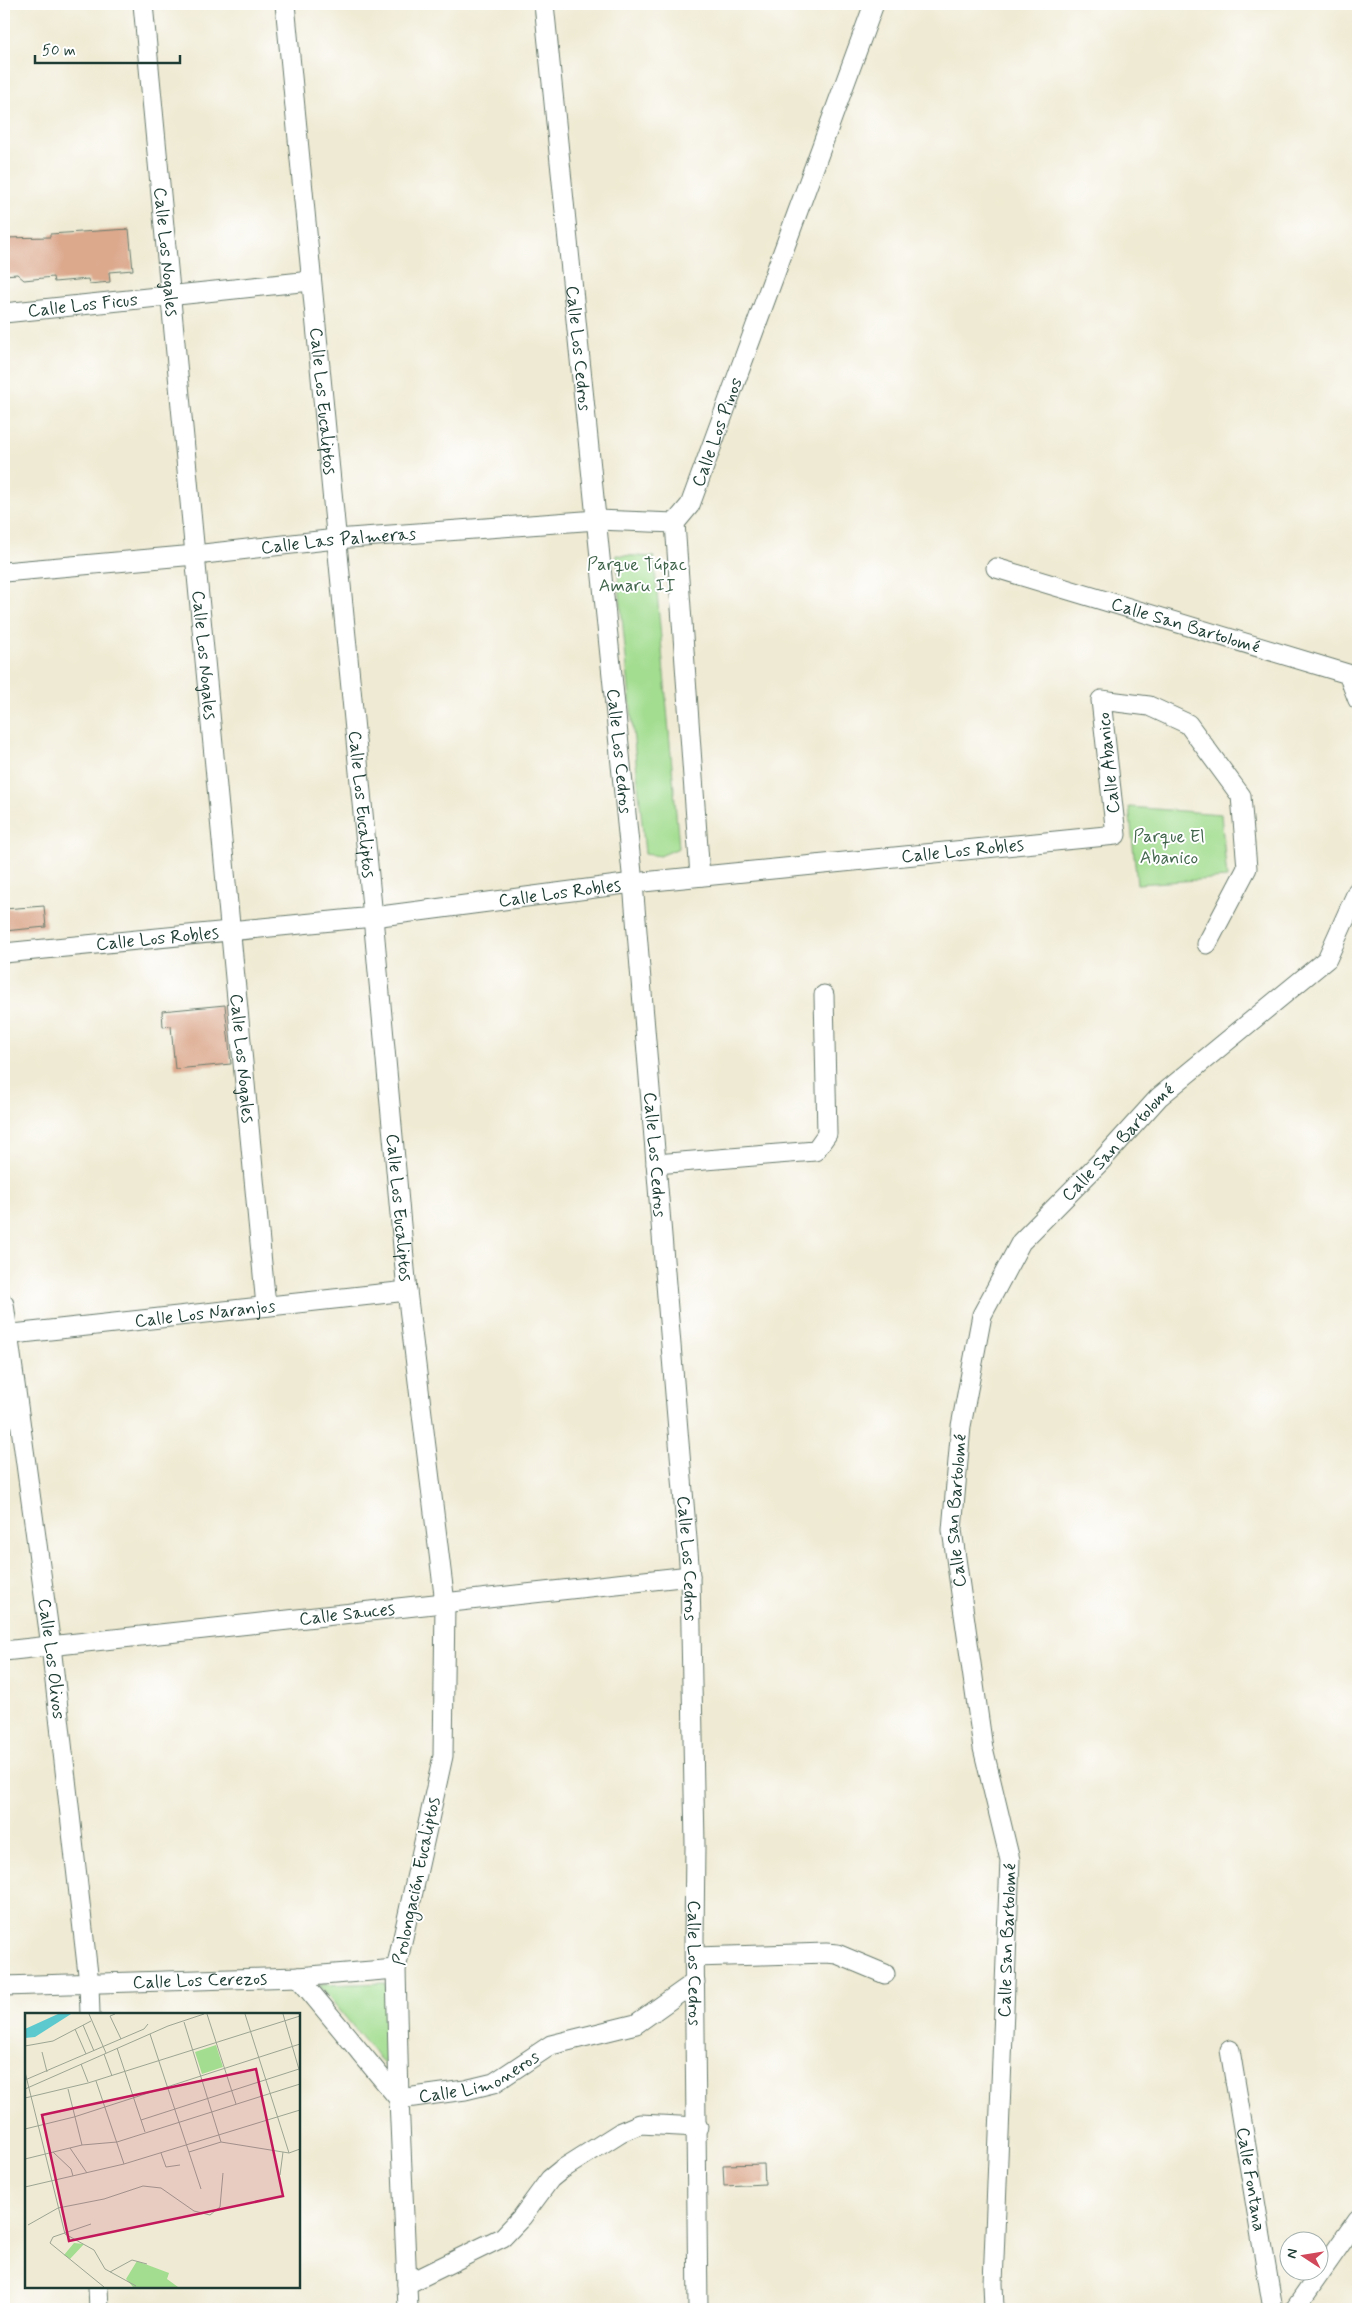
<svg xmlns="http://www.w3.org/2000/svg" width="1362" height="2313" font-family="Mynerve,sans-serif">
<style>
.green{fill:#a3dd90;stroke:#618d62}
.building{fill:#dca98d}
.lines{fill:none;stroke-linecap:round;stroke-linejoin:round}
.minor-casing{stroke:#687a6c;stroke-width:21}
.minor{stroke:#fff;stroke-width:19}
.labels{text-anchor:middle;stroke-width:4;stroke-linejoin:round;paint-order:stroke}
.street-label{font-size:18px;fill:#1f3d34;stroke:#fff}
.park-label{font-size:18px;fill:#40654b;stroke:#fff}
.inset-road{fill:none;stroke:#9ca593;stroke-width:1}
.view{fill:#c2185b;fill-opacity:0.15;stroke:#c2185b;stroke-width:2.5}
.inset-edge{fill:none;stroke:#1f3d34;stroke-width:2.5}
</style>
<rect width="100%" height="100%" fill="#fff"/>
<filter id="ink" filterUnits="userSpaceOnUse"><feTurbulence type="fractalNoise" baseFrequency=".02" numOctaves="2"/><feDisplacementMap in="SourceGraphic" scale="10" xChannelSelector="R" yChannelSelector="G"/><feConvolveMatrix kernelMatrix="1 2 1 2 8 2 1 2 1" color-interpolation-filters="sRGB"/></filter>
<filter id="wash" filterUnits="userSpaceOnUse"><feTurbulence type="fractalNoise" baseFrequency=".0096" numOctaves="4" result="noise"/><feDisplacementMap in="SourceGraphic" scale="20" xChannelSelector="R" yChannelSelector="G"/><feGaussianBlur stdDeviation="1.12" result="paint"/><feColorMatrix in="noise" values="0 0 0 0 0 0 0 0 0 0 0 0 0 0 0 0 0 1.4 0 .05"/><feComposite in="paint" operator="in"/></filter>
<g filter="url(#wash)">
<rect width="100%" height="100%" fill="#efead3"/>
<path class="green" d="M616,555L654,557L679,848L660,856L645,854Z
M1129,807L1221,814L1227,878L1137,884Z
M386,1983L388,2069L319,1985Z"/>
<g id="blocks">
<path class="building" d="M129,229L133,270L109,272L110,282L89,284L88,279L54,282L53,277L24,280L17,274L4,275V238L50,237V234Z
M44,906L46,927L4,931V909Z
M225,1005L231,1064L175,1069L171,1026L163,1027L162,1011Z
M764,2164L765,2184L724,2186L723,2165Z"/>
</g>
</g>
<g filter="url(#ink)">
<use href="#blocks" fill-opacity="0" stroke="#687a6c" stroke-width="1"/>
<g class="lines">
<g class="minor-casing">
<g id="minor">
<path id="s1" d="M143,4L266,1306"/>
<path id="s2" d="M285,4L373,917L407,1291L445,1603L443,1756L396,1969L399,2099L408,2309"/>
<path id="s3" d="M544,4L633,883L690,1576L695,1845L694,1938L698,2309"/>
<path id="s4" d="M4,313L311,281"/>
<path id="s5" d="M996,568L1348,674L1358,700"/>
<path id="s6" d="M4,572L195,555L336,539L597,520L675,523"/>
<path id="s7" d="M700,876L675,523L690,505L874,4"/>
<path id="s8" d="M4,953L373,917L633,883L1116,835L1101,700L1149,706L1188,724L1241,796L1247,868L1207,944"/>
<path d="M656,1164L815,1151L827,1134L824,995"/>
<path id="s9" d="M4,1304L51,1646L89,1983L90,2014"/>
<path id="s10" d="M4,1335L407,1291"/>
<path id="s11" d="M4,1651L690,1576"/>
<path d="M695,1957L826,1953L837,1954L885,1974"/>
<path d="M298,1977L399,2099"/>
<path id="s12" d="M4,1986L298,1977L396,1969"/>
<path id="s13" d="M1230,2050L1273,2309"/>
<path id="s14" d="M399,2099L465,2090L494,2083L551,2045L636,2024L695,1982"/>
<path d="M407,2284L503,2237L522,2217L550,2179L561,2170L621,2132L640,2124L698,2127"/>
<path d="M98,2287L99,2309"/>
<path id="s15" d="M994,2309L993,2283L1010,1860L983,1748L952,1530L961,1426L982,1315L1021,1242L1103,1159L1159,1097L1327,959L1358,890"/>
<path d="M1295,2309L1358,2219"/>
</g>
</g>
<use href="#minor" class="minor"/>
</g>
</g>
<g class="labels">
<g class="street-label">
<text dy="6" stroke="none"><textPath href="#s1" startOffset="249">Calle Los Nogales</textPath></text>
<text dy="6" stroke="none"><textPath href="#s4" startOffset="79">Calle Los Ficus</textPath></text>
<text dy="6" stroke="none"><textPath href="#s3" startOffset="346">Calle Los Cedros</textPath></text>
<text dy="6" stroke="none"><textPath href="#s2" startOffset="399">Calle Los Eucaliptos</textPath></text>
<text dy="6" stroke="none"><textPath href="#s7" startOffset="455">Calle Los Pinos</textPath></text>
<text dy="6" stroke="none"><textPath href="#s6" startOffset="336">Calle Las Palmeras</textPath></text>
<text dy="6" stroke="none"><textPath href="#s5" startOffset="198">Calle San Bartolomé</textPath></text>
<text dy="6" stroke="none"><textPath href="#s1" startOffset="654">Calle Los Nogales</textPath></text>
<text dy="6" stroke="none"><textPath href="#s3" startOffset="751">Calle Los Cedros</textPath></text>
<text transform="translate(1108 763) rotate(-96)" y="6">Calle Abanico</text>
<text dy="6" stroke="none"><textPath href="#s2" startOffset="804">Calle Los Eucaliptos</textPath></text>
<text dy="6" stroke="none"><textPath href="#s8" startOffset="964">Calle Los Robles</textPath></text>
<text dy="6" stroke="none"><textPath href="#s8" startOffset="559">Calle Los Robles</textPath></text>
<text dy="6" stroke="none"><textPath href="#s8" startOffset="154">Calle Los Robles</textPath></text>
<text dy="6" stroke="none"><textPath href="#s1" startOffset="1059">Calle Los Nogales</textPath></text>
<text dy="6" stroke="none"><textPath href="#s15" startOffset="1224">Calle San Bartolomé</textPath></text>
<text dy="6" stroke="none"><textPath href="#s3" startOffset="1156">Calle Los Cedros</textPath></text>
<text dy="6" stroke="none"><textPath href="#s2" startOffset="1209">Calle Los Eucaliptos</textPath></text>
<text dy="6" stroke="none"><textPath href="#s10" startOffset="202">Calle Los Naranjos</textPath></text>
<text dy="6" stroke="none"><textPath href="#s15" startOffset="804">Calle San Bartolomé</textPath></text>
<text dy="6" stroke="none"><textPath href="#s3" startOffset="1561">Calle Los Cedros</textPath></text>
<text dy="6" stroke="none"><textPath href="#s11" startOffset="345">Calle Sauces</textPath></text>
<text dy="6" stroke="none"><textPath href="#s9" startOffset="358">Calle Los Olivos</textPath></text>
<text transform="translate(416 1881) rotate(-78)" y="6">Prolongación Eucaliptos</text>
<text dy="6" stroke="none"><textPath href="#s15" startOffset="369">Calle San Bartolomé</textPath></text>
<text dy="6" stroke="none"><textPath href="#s3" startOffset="1966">Calle Los Cedros</textPath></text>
<text dy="6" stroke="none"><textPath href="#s12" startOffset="196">Calle Los Cerezos</textPath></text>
<text dy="6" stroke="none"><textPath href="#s14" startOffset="84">Calle Limoneros</textPath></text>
<text dy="6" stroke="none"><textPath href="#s13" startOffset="131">Calle Fontana</textPath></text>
</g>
<g class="park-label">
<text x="637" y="570">Parque Túpac<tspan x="637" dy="21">Amaru II</tspan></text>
<text x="1169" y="842">Parque El<tspan x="1169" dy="21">Abanico</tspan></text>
</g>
</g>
<g transform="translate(25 2013)">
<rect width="275" height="275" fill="#efead3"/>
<path d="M191,32L198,54L177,61L170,39ZM49,230L59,231L45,246L39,242ZM112,248L144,260L142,266L153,274H108L101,266Z" fill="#a3dd90"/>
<path d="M33,1H46L10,24L0,25V16Z" fill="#5bc9ce"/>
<path class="inset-road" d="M64,1L81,40M90,1L85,3L96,26M182,1L211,91M220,1L264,140M258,1L275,60M159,9L196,129M58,12L69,38M50,16L61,41M125,21L176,176M0,33L28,28L66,8M92,35L120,119M17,39L22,59M79,41L87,63M56,51L63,69M0,59L40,221L69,237L80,256L111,273M0,67L119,16L123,11M71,68L99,151M0,76L143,13L179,1M43,76L57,132M0,85L63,70L275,3M116,107L274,56M0,116L49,104L275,31M45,135L62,160M28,139L46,156L48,163M164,139L196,129L264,140L275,136M136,140L141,154L155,152M0,146L57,132L92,129L275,71M255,162L258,139M0,174L99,151L275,97M66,211L28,224L25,230L79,274M3,212L33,195L79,186L118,173L136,175L169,198L185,202L195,194L198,160M85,259L107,247L122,251"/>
<path class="view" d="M231,56L258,183L44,228L17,102Z"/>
<rect width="275" height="275" class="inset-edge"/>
</g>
<rect width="1362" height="2313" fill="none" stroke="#fff" stroke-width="20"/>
<g transform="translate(1304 2256) rotate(282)"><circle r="24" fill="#ffffff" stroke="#a5b1ae"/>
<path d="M0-4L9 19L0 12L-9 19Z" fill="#d1495b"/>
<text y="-8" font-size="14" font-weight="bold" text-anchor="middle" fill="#1f3d34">N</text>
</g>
<path d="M35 55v8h145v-8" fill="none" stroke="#1f3d34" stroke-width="2.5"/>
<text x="42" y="55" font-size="15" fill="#1f3d34" stroke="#ffffff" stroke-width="4" paint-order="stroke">50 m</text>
</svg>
